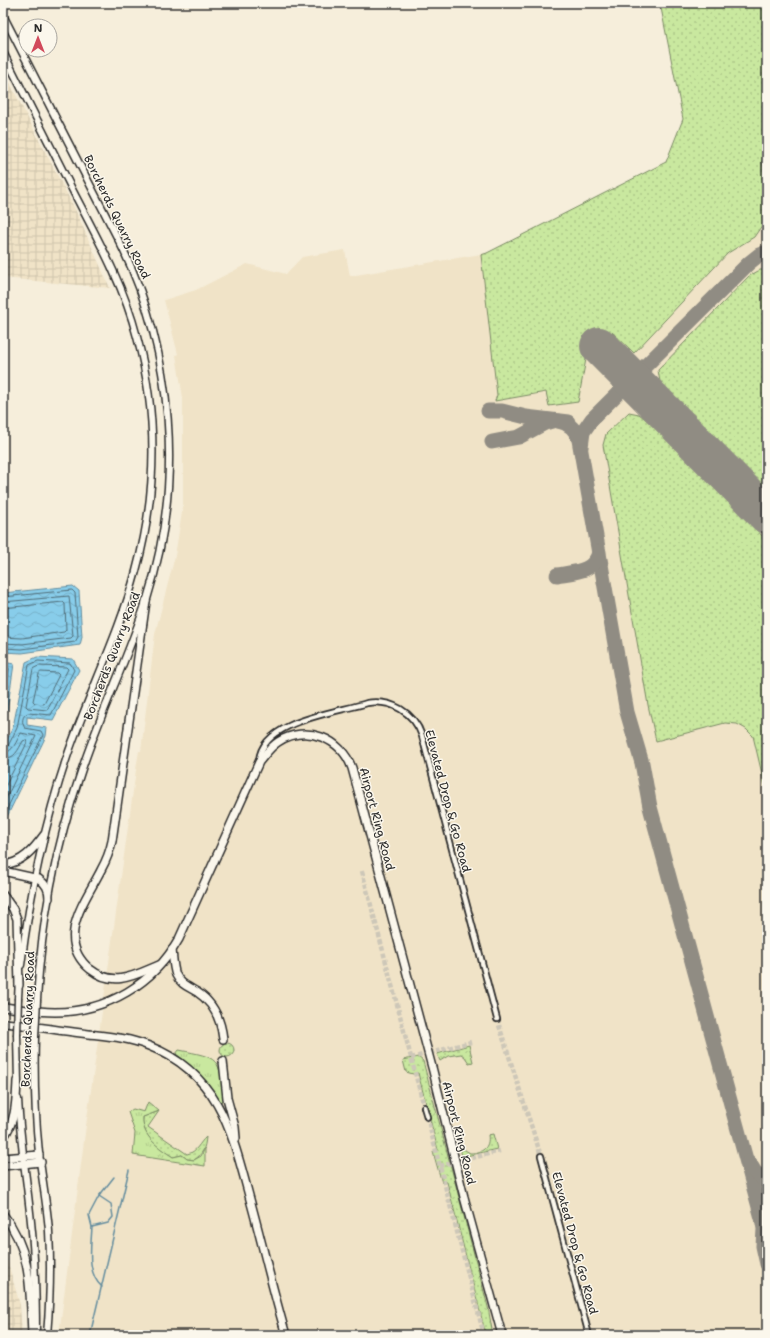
<svg xmlns="http://www.w3.org/2000/svg" width="770" height="1338" viewBox="0 0 770 1338" font-family="'Shantell Sans',sans-serif">
<style>
.built{fill:#f0e3c7}
.industrial{fill:url(#industrial-grid)}
.grass{fill:url(#grass-dots);stroke:#7a8a65}
.park{fill:url(#park-tufts);stroke:#7a8a65}
.water{fill:url(#water-waves);stroke:#638c9e}
.lines{fill:none;stroke-linecap:round;stroke-linejoin:round}
.shore{stroke:#506c77;stroke-width:1}
.stream{stroke:#638c9e;stroke-width:1.5}
.taxiway{stroke:#908c83;stroke-width:15}
.runway{stroke:#908c83;stroke-width:38}
.street-tunnel{stroke:#cdc7b8;stroke-width:4.5;stroke-dasharray:4.5 2;stroke-linecap:butt}
.street-casing{stroke:#2b2b2b;stroke-width:8}
.secondary-casing{stroke:#2b2b2b;stroke-width:9}
.primary-casing{stroke:#2b2b2b;stroke-width:10}
.street{stroke:#fbf7ec;stroke-width:4.5}
.secondary{stroke:#fbf7ec;stroke-width:6}
.primary{stroke:#fbf7ec;stroke-width:7}
.secondary-bridge-casing{stroke:#2b2b2b;stroke-width:9;stroke-linecap:butt}
.secondary-bridge{stroke:#fbf7ec;stroke-width:6}
.labels{text-anchor:middle;stroke-width:3;stroke-linejoin:round;paint-order:stroke}
.street-label{font-size:12px;fill:#2b2b2b;stroke:#fbf7ec}
</style>
<defs>
<pattern id="industrial-grid" width="8" height="8" patternUnits="userSpaceOnUse"><rect width="8" height="8" fill="#f0e3c7"/><path d="M0 4h8M4 0v8" fill="none" stroke="#cec3ab"/></pattern>
<pattern id="grass-dots" width="8" height="8" patternUnits="userSpaceOnUse"><rect width="8" height="8" fill="#c9e89f"/><path d="M2 2h.1M6 6h.1" fill="none" stroke="#adc789" stroke-width="1.8" stroke-linecap="round"/></pattern>
<pattern id="park-tufts" width="24" height="20" patternUnits="userSpaceOnUse"><rect width="24" height="20" fill="#c9e89f"/><path d="M3 7l-1-3M5 7V3M7 7l1-3M15 17l-1-3M17 17v-4M19 17l1-3" fill="none" stroke="#adc789"/></pattern>
<pattern id="water-waves" width="16" height="10" patternUnits="userSpaceOnUse"><rect width="16" height="10" fill="#88cdea"/><path d="M0 5q4-4 8 0t8 0" fill="none" stroke="#76b0c9"/></pattern>
</defs>
<rect width="100%" height="100%" fill="#f6eedb"/>
<filter id="ink" filterUnits="userSpaceOnUse"><feTurbulence type="fractalNoise" baseFrequency=".025" numOctaves="2"/><feDisplacementMap in="SourceGraphic" scale="8" xChannelSelector="R" yChannelSelector="G"/><feConvolveMatrix kernelMatrix="1 2 1 2 8 2 1 2 1" color-interpolation-filters="sRGB"/></filter>
<g filter="url(#ink)">
<polygon class="built" points="660,3 767,3 767,1335 59,1335 85,1133 137,763 139,751 141,751 155,634 175,556 183,506 183,398 176,355 178,354 164,300 196,290 247,264 286,274 302,257 345,250 350,276 487,253 666,162 683,119"/>
<g class="industrial">
<polygon points="3,70 75,209 110,288 3,278"/>
<polygon points="3,1245 20,1305 22,1335 3,1335"/>
</g>
<g class="grass">
<polygon points="660,3 767,3 767,160 762,162 767,184 767,218 754,237 728,253 634,353 612,332 586,359 578,402 549,406 546,392 495,401 497,395 481,255 487,253 666,162 683,119"/>
<polygon points="760,270 767,270 767,490 660,382 658,370 749,276"/>
<polygon points="629,412 639,414 671,439 767,541 767,795 753,736 746,729 737,724 725,723 656,741 648,705 603,445 606,434"/>
<circle cx="227" cy="1050" r="7"/>
<polygon points="469,1045 473,1062 469,1063 465,1057 461,1054 448,1056 440,1061 437,1054"/>
<polygon points="418,1057 423,1061 488,1307 493,1335 486,1335 447,1182 442,1183 433,1152 438,1150 418,1073 413,1074 406,1072 403,1060"/>
<path d="M159,1111L148,1127L187,1154C197,1152 199,1143 206,1137C205,1148 203,1154 194,1160L187,1159L182,1155L173,1157C158,1148 141,1136 143,1117Z"/>
<path d="M493,1134L497,1149L462,1157L460,1147L470,1153C482,1153 490,1148 488,1135Z"/>
</g>
<g class="park">
<path d="M179,1050C220,1058 219,1057 224,1099L221,1102C207,1083 195,1069 176,1054Z"/>
<path d="M148,1102L159,1111L143,1117C141,1136 159,1148 173,1157L182,1155L187,1159L194,1160L201,1156L205,1148V1166L133,1155L135,1133L128,1112L133,1109L144,1112Z"/>
</g>
<g class="water">
<polygon points="73,586 79,591 82,637 80,645 22,653 3,652 3,593"/>
<polygon points="37,657 73,659 79,670 53,720 27,717 27,725 47,728 46,736 5,821 3,822 3,748 13,727 26,662"/>
<polygon points="3,662 14,664 5,725 3,729"/>
</g>
<g class="lines">
<g class="shore">
<polyline points="3,597 72,590 75,593 78,637 75,642 22,649 3,648"/>
<polyline points="3,602 69,596 73,636 71,638 22,644 3,643"/>
<polyline points="3,608 63,602 65,604 66,630 64,632 22,638 3,637"/>
<polyline points="3,666 8,667 9,669 3,712"/>
<polygon points="39,666 66,667 68,669 47,710 28,708 26,706 33,669"/>
<polygon points="41,672 57,673 59,675 44,704 35,703 33,701 39,674"/>
<path d="M3,748L8,746L17,728L29,665L38,661L70,663L74,670L51,715L28,713C22,715 21,723 25,728L41,731L43,735L3,817"/>
<path d="M3,753C14,752 16,741 21,733L36,736L3,805"/>
<path d="M3,759C15,759 18,750 23,741L26,740L27,743L3,791"/>
</g>
<g class="stream">
<path d="M99,1196L111,1204L113,1217L108,1223L92,1227C91,1247 86,1273 102,1287"/>
<polyline points="92,1227 89,1215 99,1196 114,1177"/>
<polyline points="90,1335 129,1170"/>
</g>
<g class="taxiway">
<polyline points="488,411 502,411 526,417 568,422"/>
<path d="M558,421C568,423 576,429 579,440L627,712L642,763L650,807L762,1218L764,1229L763,1246L767,1264"/>
<polyline points="492,442 519,437 545,423 552,421"/>
<polyline points="581,447 583,432 592,419 749,263 759,255 767,252"/>
<path d="M557,575C574,572 595,572 599,552"/>
<polyline points="749,1162 755,1172 767,1182"/>
</g>
<polyline class="runway" points="599,346 767,515"/>
<g class="street-tunnel">
<polyline points="362,871 424,1107"/>
<polyline points="497,1019 541,1156"/>
<polyline points="411,1058 471,1042"/>
<polyline points="427,1117 484,1335"/>
<polyline points="440,1166 500,1151"/>
</g>
<defs>
<g id="street">
<path d="M259,760C263,720 336,713 367,703C391,699 414,712 422,736L497,1019"/>
<polyline points="424,1107 427,1117"/>
<polyline points="541,1156 589,1335"/>
</g>
<g id="secondary">
<path d="M3,15L120,243C174,353 184,482 147,599C128,658 100,714 81,772C56,845 41,923 37,1000"/>
<path d="M3,52C27,100 51,148 75,195C99,241 124,286 137,337C158,414 157,494 136,571C119,635 88,695 67,757C44,825 30,894 21,965"/>
<polyline points="18,998 19,980"/>
<polyline points="17,1035 18,1084"/>
<path d="M35,1037C34,1075 35,1114 39,1153C42,1179 47,1205 49,1231C51,1266 50,1300 47,1335"/>
<path d="M18,1099C20,1140 27,1181 31,1222C35,1259 36,1297 36,1335"/>
</g>
<g id="primary">
<path d="M146,601L112,841C110,851 106,861 101,870C86,900 54,939 90,969C114,988 135,975 159,965"/>
<path d="M3,865C22,863 33,850 44,835"/>
<path d="M3,871L39,879C46,884 49,889 49,898"/>
<polyline points="3,895 13,909 17,919 19,985"/>
<path d="M172,950C173,958 173,967 176,975C180,984 189,987 197,992C214,1003 221,1020 223,1039"/>
<path d="M3,1007C20,1009 38,1012 55,1012C107,1012 154,983 179,939L259,762C265,755 270,747 278,742C306,724 341,738 352,768L433,1071L464,1197L502,1335"/>
<path d="M3,1023C29,1025 55,1030 81,1033C104,1036 127,1037 149,1046C221,1074 233,1137 251,1203C263,1247 273,1291 286,1335"/>
<polyline points="223,1061 227,1098 235,1127 236,1138"/>
<path d="M3,1138C16,1121 16,1102 17,1081"/>
<polyline points="3,1158 39,1155"/>
<polyline points="3,1166 41,1162"/>
<path d="M3,1214C32,1251 30,1290 32,1335"/>
</g>
</defs>
<use href="#street" class="street-casing"/>
<use href="#secondary" class="secondary-casing"/>
<use href="#primary" class="primary-casing"/>
<use href="#street" class="street"/>
<use href="#secondary" class="secondary"/>
<use href="#primary" class="primary"/>
<defs>
<g id="secondary-bridge">
<polyline points="17,1035 18,998"/>
<polyline points="35,1037 37,1000"/>
</g>
</defs>
<use href="#secondary-bridge" class="secondary-bridge-casing"/>
<use href="#secondary-bridge" class="secondary-bridge"/>
</g>
</g>
<g class="labels">
<g class="street-label">
<text transform="translate(117 217) rotate(64)" y="4">Borcherds Quarry Road</text>
<text transform="translate(112 656) rotate(-69)" y="4">Borcherds Quarry Road</text>
<text transform="translate(448 801) rotate(75)" y="4">Elevated Drop &amp; Go Road</text>
<text transform="translate(377 819) rotate(75)" y="4">Airport Ring Road</text>
<text transform="translate(28 1019) rotate(-88)" y="4">Borcherds Quarry Road</text>
<text transform="translate(459 1133) rotate(76)" y="4">Airport Ring Road</text>
<text transform="translate(575 1243) rotate(75)" y="4">Elevated Drop &amp; Go Road</text>
</g>
</g>
<rect width="770" height="1338" fill="none" stroke="#fbf7ec" stroke-width="16"/>
<rect x="8" y="8" width="754" height="1322" fill="none" stroke="#2b2b2b" stroke-width="1.5" filter="url(#ink)"/>
<g transform="translate(38 38)"><circle r="19" fill="#fbf7ec" stroke="#a8a59f"/>
<path d="M0-3L7 15L0 10L-7 15Z" fill="#d1495b"/>
<text y="-6" font-size="11" font-weight="bold" text-anchor="middle" fill="#2b2b2b">N</text>
</g>
</svg>
